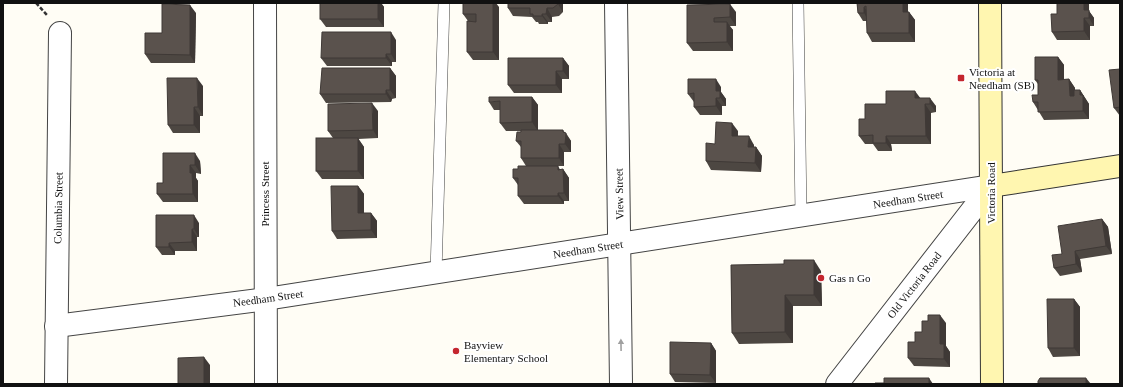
<svg xmlns="http://www.w3.org/2000/svg" width="1123" height="387" viewBox="0 0 1123 387" font-family="Georgia,serif">
<style>
.lines{fill:none;stroke-linecap:round;stroke-linejoin:round}
.lane-casing{stroke:#444;stroke-width:12}
.street-casing{stroke:#444;stroke-width:24}
.secondary-casing{stroke:#333;stroke-width:24}
.path{stroke:#333;stroke-width:2.5;stroke-dasharray:4 2;stroke-linecap:butt}
.lane{stroke:#fff;stroke-width:11}
.street{stroke:#fff;stroke-width:22}
.secondary{stroke:#fff6b0;stroke-width:22}
.wall{fill:#4d4742}
.shaded-wall{fill:#3f3936}
.building{fill:#5a524d;stroke:#3f3936}
.oneway{fill:#a0a0a0}
.poi-dot{fill:#c4262e;stroke:#fff;stroke-width:1.5}
.labels{text-anchor:middle;stroke-width:4;stroke-linejoin:round;paint-order:stroke}
.poi-label{font-size:11px;fill:#111;stroke:#fff;text-anchor:start}
.street-label{font-size:11px;fill:#111;stroke:#fff}
</style>
<rect width="100%" height="100%" fill="#fffdf5"/>
<g class="lines">
<defs>
<g id="lane">
<polyline points="798,3 801,215"/>
<polyline points="436,273 444,3"/>
</g>
<g id="street">
<polyline points="265,3 266,384"/>
<polyline points="616,3 621,384"/>
<polyline points="56,326 266,299 991,186"/>
<polyline points="56,384 60,33"/>
<polyline points="837,384 991,186"/>
</g>
<g id="secondary">
<polyline points="990,3 992,384"/>
<polyline points="991,186 1120,166"/>
</g>
</defs>
<use href="#lane" class="lane-casing"/>
<use href="#street" class="street-casing"/>
<use href="#secondary" class="secondary-casing"/>
<polyline class="path" points="36,3 47,15"/>
<use href="#lane" class="lane"/>
<use href="#street" class="street"/>
<use href="#secondary" class="secondary"/>
</g>
<g class="wall">
<polygon points="320,3 381,3 384,7 384,27 326,27 320,19"/>
<polygon points="563,3 563,12 559,16 552,17 552,22 548,22 548,24 539,24 538,22 536,22 532,17 513,16 508,8"/>
<polygon points="857,3 908,3 908,12 909,12 915,20 915,42 872,42 867,33 867,21 863,21 858,13"/>
<polygon points="687,5 736,12 736,26 729,26 733,30 733,51 693,51 687,43"/>
<polygon points="499,7 499,60 473,60 467,52 468,21 463,14"/>
<polygon points="1089,11 1094,18 1094,26 1090,26 1090,40 1057,40 1052,32 1057,14"/>
<polygon points="196,13 195,63 151,63 145,54 162,33"/>
<polygon points="396,40 396,62 392,62 392,66 327,66 321,58"/>
<polygon points="1058,57 1064,65 1064,80 1069,79 1075,88 1075,90 1080,90 1089,104 1089,119 1044,120 1033,102 1038,95 1038,84 1035,80"/>
<polygon points="563,58 569,66 569,79 562,79 562,93 514,93 508,85"/>
<polygon points="390,68 396,76 396,98 392,99 391,102 326,103 320,94"/>
<polygon points="1120,69 1120,116 1114,108"/>
<polygon points="203,86 203,116 200,116 200,133 173,133 168,125"/>
<polygon points="721,87 721,92 726,99 726,106 722,106 722,115 700,115 694,107 694,102 688,94"/>
<polygon points="532,97 538,105 538,130 566,133 571,141 571,152 564,152 564,166 526,166 521,158 521,147 516,141 521,131 506,131 500,123 500,110 494,110 489,102"/>
<polygon points="920,98 936,106 936,112 931,113 931,144 891,144 892,151 878,151 873,144 865,144 859,136 865,119 886,104"/>
<polygon points="378,111 378,138 358,139 364,147 364,179 322,179 316,171 333,138 328,131"/>
<polygon points="738,131 738,136 754,145 754,147 756,147 762,156 761,172 711,170 706,161 715,144"/>
<polygon points="163,153 200,161 201,174 196,173 196,178 198,181 198,202 163,202 157,194 163,183"/>
<polygon points="563,169 569,178 569,201 564,201 564,204 524,204 518,196 518,185 513,178"/>
<polygon points="358,186 364,194 364,213 371,213 377,221 377,238 337,239 332,231"/>
<polygon points="1102,219 1108,227 1112,254 1080,259 1082,272 1060,276 1054,268 1062,254"/>
<polygon points="199,223 199,237 197,237 197,251 175,251 175,255 162,255 156,247"/>
<polygon points="731,265 821,271 822,306 793,306 793,343 739,344 732,333"/>
<polygon points="1074,299 1080,307 1080,356 1053,357 1048,348"/>
<polygon points="946,323 946,346 950,352 950,367 914,366 908,358 915,342 922,332"/>
<polygon points="711,343 716,351 716,383 675,382 670,374"/>
</g>
<g class="shaded-wall">
<polygon points="378,3 381,3 384,7 384,27 378,19"/>
<polygon points="493,3 496,3 499,7 499,60 493,52"/>
<polygon points="558,3 563,3 563,12 558,4"/>
<polygon points="903,3 908,3 908,20 903,12"/>
<polygon points="1084,3 1089,3 1089,11 1094,18 1094,26 1084,10"/>
<polygon points="730,4 736,12 736,26 730,17"/>
<polygon points="190,5 196,13 195,63 190,55"/>
<polygon points="864,7 870,15 869,21 864,13"/>
<polygon points="547,8 552,17 552,22 546,14"/>
<polygon points="909,12 915,20 915,42 909,33"/>
<polygon points="542,14 548,22 548,24 542,16"/>
<polygon points="1084,18 1090,26 1090,40 1084,31"/>
<polygon points="727,22 733,30 733,51 727,42"/>
<polygon points="391,32 396,40 396,62 391,54"/>
<polygon points="386,54 392,62 392,66 386,58"/>
<polygon points="1058,57 1064,65 1064,88 1058,80"/>
<polygon points="563,58 569,66 569,79 563,71"/>
<polygon points="390,68 396,76 396,98 390,90"/>
<polygon points="556,71 562,79 562,93 556,85"/>
<polygon points="197,78 203,86 203,116 198,107"/>
<polygon points="716,79 721,87 721,92 726,99 726,106 716,91"/>
<polygon points="1069,79 1075,88 1075,104 1070,96"/>
<polygon points="386,90 392,99 391,102 386,94"/>
<polygon points="1080,90 1089,104 1089,119 1083,111 1080,95"/>
<polygon points="915,91 921,99 915,98"/>
<polygon points="532,97 538,105 538,131 532,122"/>
<polygon points="716,98 722,106 722,115 716,106"/>
<polygon points="930,98 936,106 936,112 930,104"/>
<polygon points="372,103 378,111 378,138 373,130"/>
<polygon points="925,104 931,113 931,144 926,136"/>
<polygon points="194,107 200,116 200,133 194,125"/>
<polygon points="732,123 738,131 737,144 732,136"/>
<polygon points="563,130 571,141 571,152 565,144"/>
<polygon points="749,136 754,145 754,155 748,147"/>
<polygon points="886,136 891,144 892,151 886,143"/>
<polygon points="358,138 364,147 364,179 358,171"/>
<polygon points="559,144 564,152 564,166 559,158"/>
<polygon points="756,147 762,156 761,172 755,163"/>
<polygon points="195,153 200,161 201,174 195,165"/>
<polygon points="190,165 196,173 196,178 198,181 198,202 193,194 190,173"/>
<polygon points="558,166 563,175 563,169 569,178 569,201 564,193 558,170"/>
<polygon points="358,186 364,194 364,221 358,213"/>
<polygon points="558,193 564,201 564,204 558,196"/>
<polygon points="371,213 377,221 377,238 371,230"/>
<polygon points="194,215 199,223 199,237 194,229"/>
<polygon points="1102,219 1108,227 1112,254 1106,246"/>
<polygon points="192,229 197,237 197,251 192,242"/>
<polygon points="169,243 175,251 175,255 169,247"/>
<polygon points="1075,251 1080,259 1082,272 1076,264"/>
<polygon points="814,260 821,271 822,306 814,295"/>
<polygon points="3,272 4,274 4,288 3,286"/>
<polygon points="785,295 793,306 793,343 785,332"/>
<polygon points="1074,299 1080,307 1080,356 1074,348"/>
<polygon points="940,315 946,323 946,346 950,352 950,367 944,359 940,344"/>
<polygon points="711,343 716,351 716,383 710,375"/>
<polygon points="204,357 210,365 210,384 204,384"/>
<polygon points="929,378 933,384 929,384"/>
<polygon points="1086,378 1091,384 1086,384"/>
</g>
<g class="building">
<rect x="320" y="3" width="58" height="16"/>
<polygon points="463,3 493,3 493,52 467,52 467,21 476,22 476,14 463,14"/>
<polygon points="508,3 558,3 558,4 553,8 547,8 546,14 542,14 542,16 533,16 533,14 530,14 530,8 508,8"/>
<polygon points="857,3 903,3 903,12 909,12 909,33 867,33 866,6 864,7 864,13 858,13"/>
<polygon points="1057,3 1084,3 1084,10 1089,10 1089,18 1084,18 1084,31 1052,32 1051,14 1057,14"/>
<polygon points="162,4 190,5 190,55 145,54 145,33 162,33"/>
<polygon points="730,4 730,17 714,18 714,22 727,22 727,42 687,43 687,5"/>
<polygon points="322,32 391,32 391,54 386,54 386,58 321,58"/>
<polygon points="1035,57 1058,57 1058,80 1069,79 1070,96 1074,96 1074,90 1080,90 1080,95 1083,95 1083,111 1038,112 1038,102 1033,102 1032,95 1038,95 1038,80 1035,80"/>
<polygon points="508,58 563,58 563,71 556,71 556,85 508,85"/>
<polygon points="322,68 390,68 390,90 386,90 386,94 320,94"/>
<polygon points="1120,69 1120,107 1114,108 1109,70"/>
<polygon points="167,78 197,78 198,107 194,107 194,125 168,125"/>
<polygon points="688,79 716,79 716,91 720,91 720,98 716,98 716,106 694,107 694,93 688,94"/>
<polygon points="886,91 915,91 915,98 930,98 930,104 925,104 926,136 886,136 886,143 873,143 873,135 859,136 859,119 865,119 865,104 886,104"/>
<polygon points="489,97 532,97 532,122 500,123 500,101 489,102"/>
<polygon points="372,103 373,130 328,131 328,104"/>
<polygon points="716,122 732,123 732,136 749,136 748,147 756,147 755,163 706,161 706,143 715,144"/>
<polygon points="521,130 563,130 563,132 566,133 565,144 559,144 559,158 521,158 521,141 516,141 517,132 521,132"/>
<rect x="316" y="138" width="42" height="33"/>
<polygon points="163,153 195,153 195,165 190,165 190,173 192,173 193,194 157,194 157,183 163,183"/>
<polygon points="518,166 558,166 558,170 563,169 564,193 558,193 558,196 518,196 518,178 513,178 513,169 518,169"/>
<polygon points="331,186 358,186 358,213 371,213 371,230 332,231"/>
<polygon points="156,215 194,215 194,229 192,229 192,242 169,243 169,247 156,247"/>
<polygon points="1102,219 1106,246 1075,251 1076,264 1054,268 1052,255 1062,254 1058,226"/>
<polygon points="784,260 814,260 814,295 785,295 785,332 732,333 731,265 784,264"/>
<polygon points="1047,299 1074,299 1074,348 1048,348"/>
<polygon points="928,315 940,315 940,344 944,344 944,359 908,358 908,342 915,342 915,332 922,332 922,321 928,321"/>
<polygon points="670,342 711,343 710,375 670,374"/>
<polygon points="204,357 204,384 178,384 178,358"/>
<polygon points="884,378 929,378 929,384 875,384 875,383 884,383"/>
<polygon points="1040,378 1086,378 1086,384 1038,384 1038,381"/>
</g>
<defs><path id="oneway-solid" d="M-6-.8H1V-3.2L6.5 0L1 3.2V.8H-6Z"/></defs>
<use class="oneway" href="#oneway-solid" transform="translate(621 345) rotate(-91)"/>
<g class="poi-dot">
<rect x="957" y="74" width="8" height="8" rx="2"/>
<circle cx="821" cy="278" r="4"/>
<circle cx="456" cy="351" r="4"/>
</g>
<g class="labels">
<g class="poi-label">
<text x="969" y="76">Victoria at<tspan x="969" dy="13">Needham (SB)</tspan></text>
<text x="829" y="282">Gas n Go</text>
<text x="464" y="349">Bayview<tspan x="464" dy="13">Elementary School</tspan></text>
</g>
<g class="street-label">
<text transform="translate(991 193) rotate(-90)" y="4">Victoria Road</text>
<text transform="translate(265 194) rotate(-90)" y="4">Princess Street</text>
<text transform="translate(619 194) rotate(-91)" y="4">View Street</text>
<text transform="translate(908 199) rotate(-9)" y="4">Needham Street</text>
<text transform="translate(58 208) rotate(-89)" y="4">Columbia Street</text>
<text transform="translate(588 249) rotate(-9)" y="4">Needham Street</text>
<text transform="translate(914 285) rotate(-52)" y="4">Old Victoria Road</text>
<text transform="translate(268 298) rotate(-8)" y="4">Needham Street</text>
</g>
</g>
<rect width="1123" height="387" fill="none" stroke="#111111" stroke-width="8"/>
</svg>
